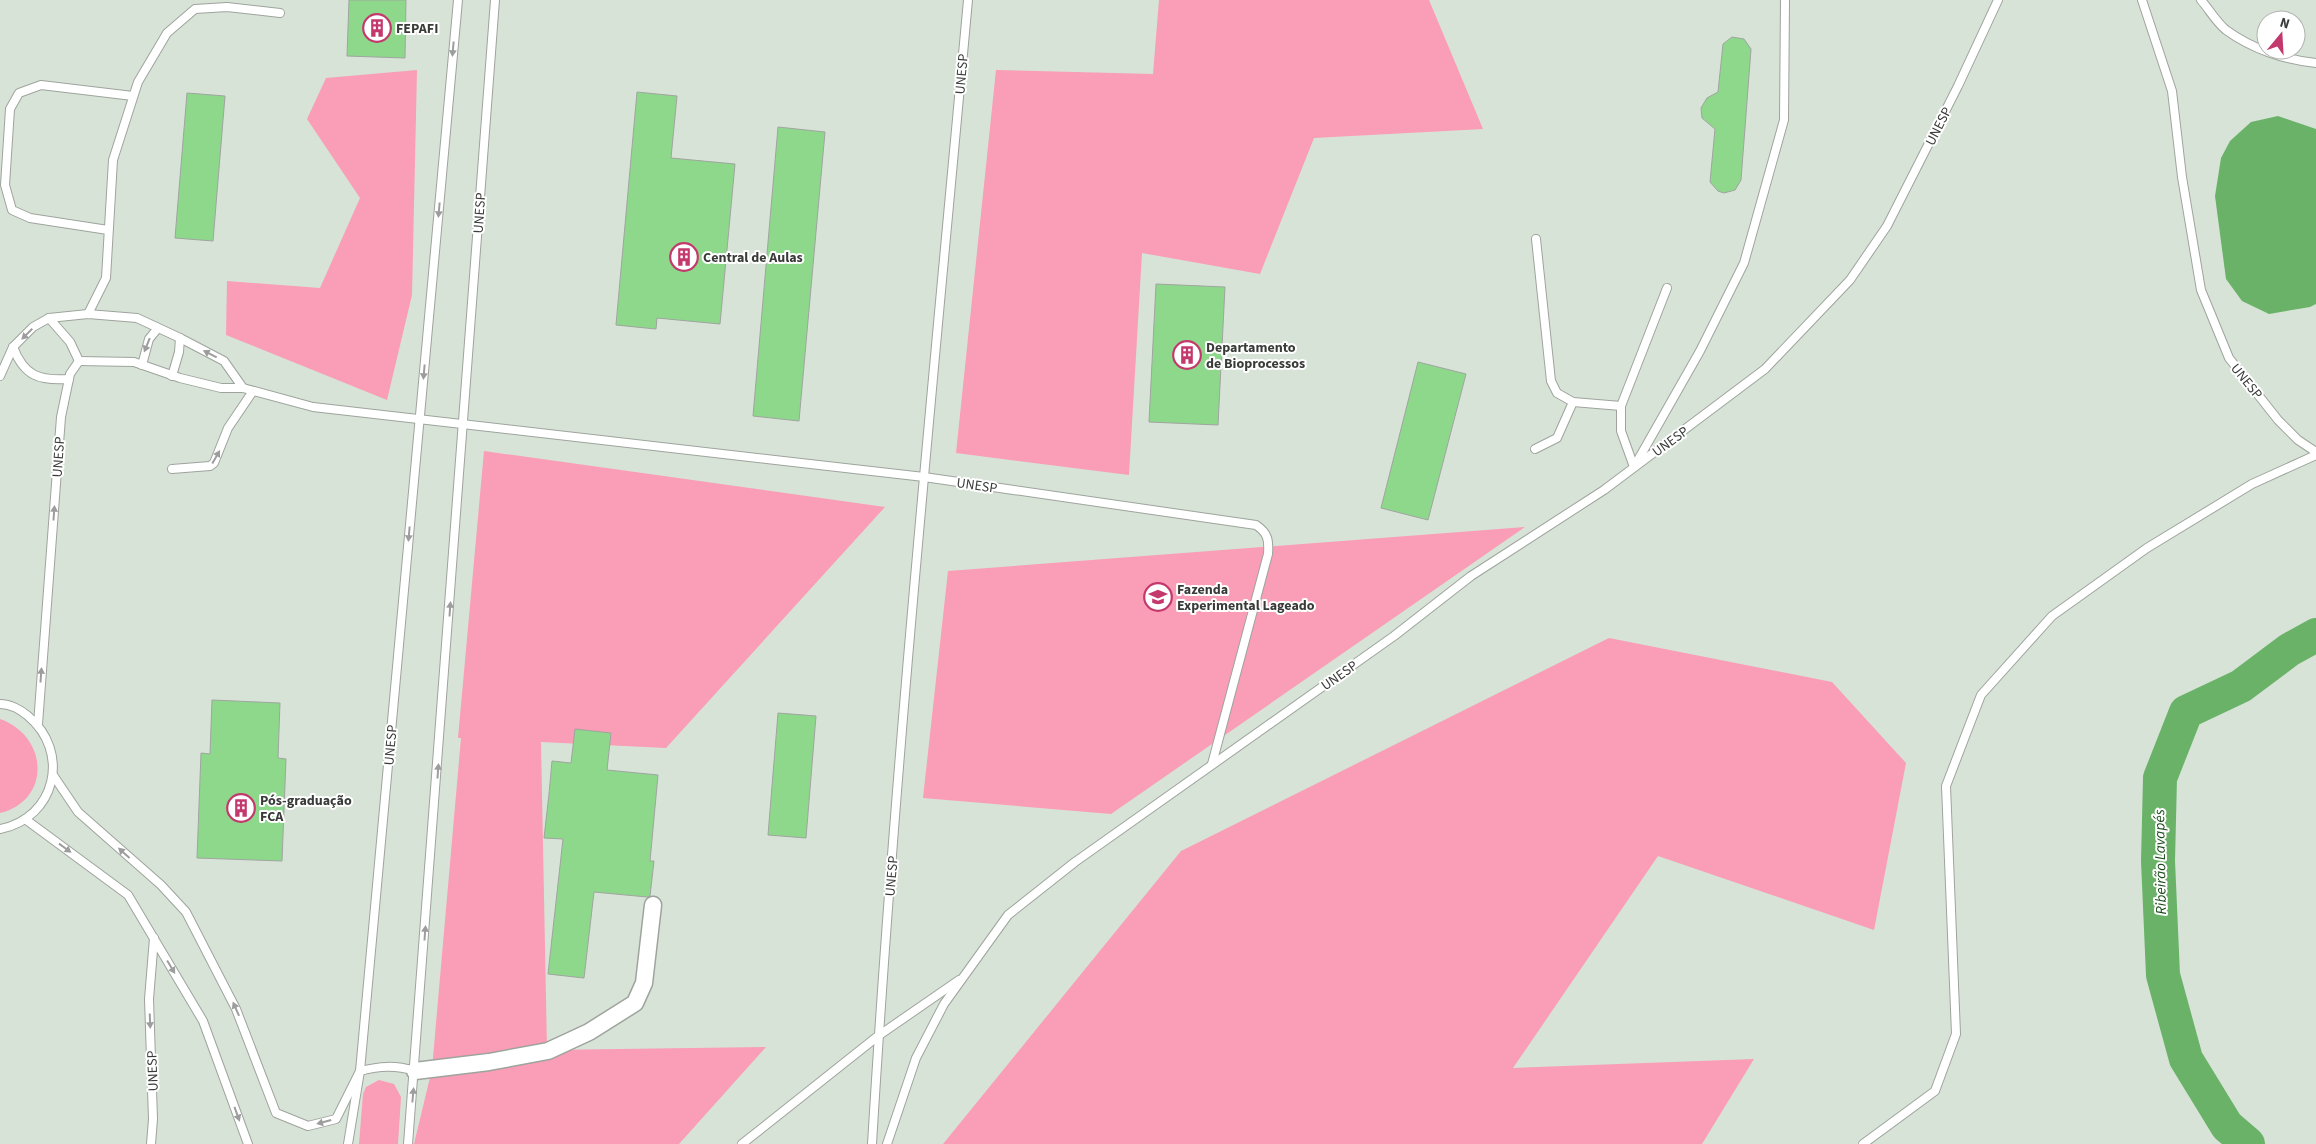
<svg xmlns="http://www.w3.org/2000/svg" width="2316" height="1144" viewBox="0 0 2316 1144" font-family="'Source Sans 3',sans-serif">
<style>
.built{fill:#d7e3d7;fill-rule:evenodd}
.green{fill:#fa9db6}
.water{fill:#69b268}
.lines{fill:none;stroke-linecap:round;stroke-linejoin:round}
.river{stroke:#69b268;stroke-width:34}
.building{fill:#8ed88c;stroke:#9fa59f}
.service-casing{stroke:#9ea49d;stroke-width:10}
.minor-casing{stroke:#9ea49d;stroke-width:19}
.service{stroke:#fff;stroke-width:8}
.minor{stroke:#fff;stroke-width:16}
.oneway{fill:#9c9d9c}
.labels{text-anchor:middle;stroke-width:4;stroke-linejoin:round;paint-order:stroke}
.poi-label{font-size:14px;font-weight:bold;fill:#393b39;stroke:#fff;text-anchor:start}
.street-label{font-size:14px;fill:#393b39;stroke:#fff}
.water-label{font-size:15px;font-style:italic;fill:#1a4c1b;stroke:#fff}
</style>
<rect width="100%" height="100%" fill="#e7ede6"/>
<path class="built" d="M0,0H2316V1144H0ZM2266,20H2296V50H2266Z"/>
<g class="green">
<polygon points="1159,0 1429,0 1483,129 1314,138 1260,274 1142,253 1129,475 956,453 996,70 1153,74"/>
<polygon points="417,70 412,295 387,400 226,335 227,281 320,288 360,198 307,119 326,78"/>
<polygon points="484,451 885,507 666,748 541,742 547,1050 766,1047 679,1144 414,1144 432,1069 461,738 458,738"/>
<polygon points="1525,527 1111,814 923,798 948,571"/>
<polygon points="1609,638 1832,682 1906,763 1874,930 1658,856 1513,1068 1754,1059 1702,1144 943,1144 1181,851"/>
<path d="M0,719C48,736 52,800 0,813Z"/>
<polygon points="379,1080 394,1084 401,1097 398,1144 359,1144 363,1094 366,1087"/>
</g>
<polygon class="water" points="2278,116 2316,129 2316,304 2310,307 2269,314 2242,301 2226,279 2215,196 2221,158 2230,141 2251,122"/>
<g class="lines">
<polyline class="river" points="2248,1144 2227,1126 2186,1059 2163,975 2158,861 2160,778 2186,712 2241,686 2289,650 2316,635"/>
</g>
<g class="building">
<polygon points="349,0 406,0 405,58 347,56"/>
<polygon points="1732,37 1744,39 1751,49 1741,180 1735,190 1724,193 1718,191 1710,182 1715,129 1702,118 1701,108 1707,98 1718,92 1723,44"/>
<polygon points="637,92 677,96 671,158 735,164 720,324 657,318 656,329 616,325"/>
<polygon points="187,93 225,96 213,241 175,238"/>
<polygon points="778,127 825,132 799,421 753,416"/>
<polygon points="1156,284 1225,287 1218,425 1149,422"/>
<polygon points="1418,362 1466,374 1428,520 1381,508"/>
<polygon points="212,700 280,703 278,758 286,759 282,861 197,858 201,753 210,754"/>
<polygon points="778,713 816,716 806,838 768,835"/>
<polygon points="575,729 611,733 607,770 658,775 650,861 654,861 650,896 647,897 594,892 584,978 548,974 563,839 544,838 549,794 552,761 571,763"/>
</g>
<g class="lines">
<defs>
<g id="service">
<polyline points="2142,0 2172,91 2182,177 2201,290 2229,358 2278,420 2298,440 2316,452"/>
<path d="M2201,0C2209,9 2216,22 2226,30C2252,49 2285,60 2316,63"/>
<polyline points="108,230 30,218 12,210 5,185 10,109 19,93 41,85 133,96"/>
<polyline points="1536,239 1551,381 1557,393 1573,402 1621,406"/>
<polyline points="1667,288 1621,406 1621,431 1634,467 1700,351 1744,263 1784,120 1785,0"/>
<polyline points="88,314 106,278 113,160 138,82 167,33 195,9 227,7 280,13"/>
<polyline points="49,318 70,342 79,361"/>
<path d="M13,347C24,376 39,381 69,379"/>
<path d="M79,361L134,362L180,378L221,388H243L313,407L924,477L1256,525C1268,533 1269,540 1268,554L1212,764"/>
<polyline points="142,365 149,339 158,328"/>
<polyline points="0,376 13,347 33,327 49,318 88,314 137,318 180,338 224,361 243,388"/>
<polyline points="172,376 179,352 180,338"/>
<polyline points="1535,449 1557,438 1573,402"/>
<polyline points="172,469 210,466 214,463 228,428 253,391"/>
<path d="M0,704C10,704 21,710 28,716C71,752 56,818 0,829"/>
<polyline points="38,724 61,417 70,374 79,361"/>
<path d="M53,775L78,812L161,885L186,912L236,1009L276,1113L308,1126L336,1119L360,1071C380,1066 395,1065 415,1071"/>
<polyline points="25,819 128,895 203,1021 248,1144"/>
<polyline points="151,1144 153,1119 149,999 154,938"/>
<polyline points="348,1144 360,1071 458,0"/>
<polyline points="408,1144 495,0"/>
<polyline points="742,1144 878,1036 959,980"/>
<path d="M872,1144C895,762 933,381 968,0"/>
<polyline points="887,1144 916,1058 944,1004 1008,915 1075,862 1394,636 1471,576 1604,490 1765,369 1850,280 1887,226 1958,86 1998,0"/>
<polyline points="1863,1144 1935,1091 1956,1034 1946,786 1981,695 2052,616 2147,548 2252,484 2316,455"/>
</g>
<polyline id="minor" points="415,1071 489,1062 548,1051 589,1032 635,1003 644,983 653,905"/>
</defs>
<use href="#service" class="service-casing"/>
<use href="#minor" class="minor-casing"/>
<use href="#service" class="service"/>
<use href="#minor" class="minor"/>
</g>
<defs><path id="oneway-solid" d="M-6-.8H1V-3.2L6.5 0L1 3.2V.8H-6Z" transform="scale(1.25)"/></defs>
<g class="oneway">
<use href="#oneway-solid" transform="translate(453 49) rotate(95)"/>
<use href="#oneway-solid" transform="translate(439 210) rotate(95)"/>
<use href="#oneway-solid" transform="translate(27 334) rotate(135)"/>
<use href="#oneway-solid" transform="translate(147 345) rotate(112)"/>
<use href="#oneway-solid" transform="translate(210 354) rotate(-153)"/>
<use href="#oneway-solid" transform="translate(424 372) rotate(95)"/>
<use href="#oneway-solid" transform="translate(216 457) rotate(-60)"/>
<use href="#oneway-solid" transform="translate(54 513) rotate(-86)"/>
<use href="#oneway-solid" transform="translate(409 534) rotate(95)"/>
<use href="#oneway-solid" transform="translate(450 609) rotate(-86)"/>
<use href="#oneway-solid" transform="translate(41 675) rotate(-86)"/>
<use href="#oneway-solid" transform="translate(438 771) rotate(-86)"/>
<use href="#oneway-solid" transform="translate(65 848) rotate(36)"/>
<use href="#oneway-solid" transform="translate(124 853) rotate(-138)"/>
<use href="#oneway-solid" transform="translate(425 933) rotate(-86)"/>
<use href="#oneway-solid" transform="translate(171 967) rotate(59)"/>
<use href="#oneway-solid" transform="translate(236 1009) rotate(-114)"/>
<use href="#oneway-solid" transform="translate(150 1021) rotate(88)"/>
<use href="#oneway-solid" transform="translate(413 1095) rotate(-85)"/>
<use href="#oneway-solid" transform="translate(237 1114) rotate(70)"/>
<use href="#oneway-solid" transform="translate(324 1122) rotate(165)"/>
</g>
<defs>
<symbol id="building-ring" viewBox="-11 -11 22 22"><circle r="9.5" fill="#fff" stroke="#c4396d" stroke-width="1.5"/><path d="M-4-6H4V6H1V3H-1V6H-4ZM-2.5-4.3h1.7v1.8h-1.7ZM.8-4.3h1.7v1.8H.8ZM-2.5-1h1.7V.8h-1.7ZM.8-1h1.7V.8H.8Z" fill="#c4396d"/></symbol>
<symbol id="university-ring" viewBox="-11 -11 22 22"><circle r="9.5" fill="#fff" stroke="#c4396d" stroke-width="1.5"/><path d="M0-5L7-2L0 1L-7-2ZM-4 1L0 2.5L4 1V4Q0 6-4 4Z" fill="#c4396d"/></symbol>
</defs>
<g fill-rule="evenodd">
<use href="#building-ring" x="361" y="12" width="32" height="32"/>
<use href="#building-ring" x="668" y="241" width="32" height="32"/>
<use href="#building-ring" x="1171" y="339" width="32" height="32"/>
<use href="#university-ring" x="1142" y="581" width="32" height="32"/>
<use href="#building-ring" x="225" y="792" width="32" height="32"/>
</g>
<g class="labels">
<g class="poi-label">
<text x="396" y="33">FEPAFI</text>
<text x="703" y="262">Central de Aulas</text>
<text x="1206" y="352">Departamento<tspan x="1206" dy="16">de Bioprocessos</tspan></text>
<text x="1177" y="594">Fazenda<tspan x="1177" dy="16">Experimental Lageado</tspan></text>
<text x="260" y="805">Pós-graduação<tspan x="260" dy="16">FCA</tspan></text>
</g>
<g class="street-label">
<text transform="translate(961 74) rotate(-85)" y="5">UNESP</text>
<text transform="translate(1938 126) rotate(-63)" y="5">UNESP</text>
<text transform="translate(479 213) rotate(-86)" y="5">UNESP</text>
<text transform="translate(2247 381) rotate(51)" y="5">UNESP</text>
<text transform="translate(1670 441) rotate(-36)" y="5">UNESP</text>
<text transform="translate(58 457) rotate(-86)" y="5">UNESP</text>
<text transform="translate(977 485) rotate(8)" y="5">UNESP</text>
<text transform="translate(1339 675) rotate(-35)" y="5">UNESP</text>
<text transform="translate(390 745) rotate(-85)" y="5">UNESP</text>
<text transform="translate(891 876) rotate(-85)" y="5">UNESP</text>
<text transform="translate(152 1071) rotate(-92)" y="5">UNESP</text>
</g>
<g class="water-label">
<text transform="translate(2160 862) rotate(-91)" y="5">Ribeirão Lavapés</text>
</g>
</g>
<g transform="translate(2281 35) rotate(18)"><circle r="24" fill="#ffffff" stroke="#b0b1b0"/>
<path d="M0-4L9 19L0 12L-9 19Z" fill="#c4396d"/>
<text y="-8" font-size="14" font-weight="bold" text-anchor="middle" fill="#393b39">N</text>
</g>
</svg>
